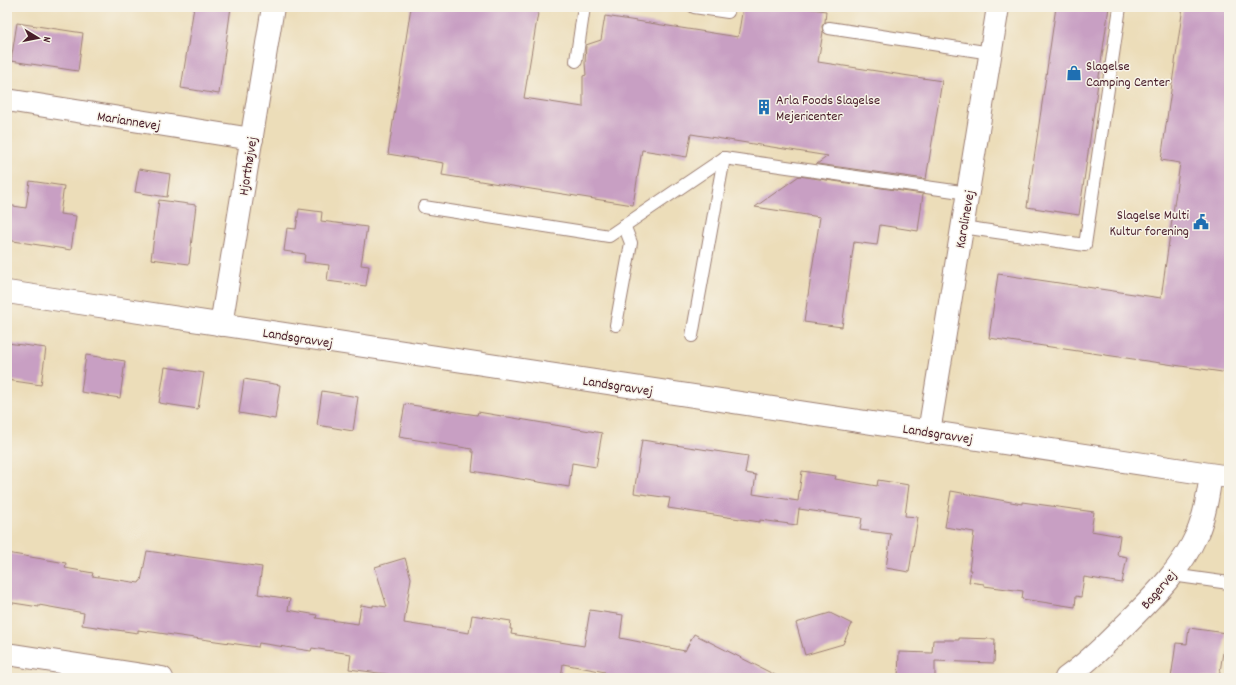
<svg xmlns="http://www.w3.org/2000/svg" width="1236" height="685" viewBox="0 0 1236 685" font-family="Dekko,sans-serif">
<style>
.building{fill:#c89fc3}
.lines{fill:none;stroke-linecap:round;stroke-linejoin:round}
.service-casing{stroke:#9b7e72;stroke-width:14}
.minor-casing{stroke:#9b7e72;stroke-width:24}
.tertiary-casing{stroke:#9b7e72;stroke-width:24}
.service{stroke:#fff;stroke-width:12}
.minor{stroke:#fff;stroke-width:22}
.tertiary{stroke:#fff;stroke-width:22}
.labels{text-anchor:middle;stroke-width:3;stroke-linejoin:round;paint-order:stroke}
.poi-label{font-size:14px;fill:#4a1f2b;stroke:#f7f3e8;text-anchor:start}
.street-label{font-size:14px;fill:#4a1f2b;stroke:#f7f3e8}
</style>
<rect width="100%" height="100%" fill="#f7f3e8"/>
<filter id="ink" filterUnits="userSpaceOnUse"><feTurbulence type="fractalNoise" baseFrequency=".025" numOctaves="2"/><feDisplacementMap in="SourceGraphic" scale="8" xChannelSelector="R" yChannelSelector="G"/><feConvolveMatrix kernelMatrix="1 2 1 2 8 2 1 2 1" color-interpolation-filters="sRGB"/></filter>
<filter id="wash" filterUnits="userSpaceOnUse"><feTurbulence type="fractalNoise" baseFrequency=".012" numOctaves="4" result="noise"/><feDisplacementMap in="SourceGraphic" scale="16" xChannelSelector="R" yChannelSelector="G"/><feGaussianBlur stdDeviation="0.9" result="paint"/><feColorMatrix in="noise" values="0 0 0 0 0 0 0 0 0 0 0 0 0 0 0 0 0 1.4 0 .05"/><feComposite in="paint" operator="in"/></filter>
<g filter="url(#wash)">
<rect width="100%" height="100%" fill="#ecddb9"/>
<g id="blocks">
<g class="building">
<polygon points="194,7 231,7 219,94 181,88"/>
<polygon points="411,7 539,7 524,98 583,107 583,76 586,75 585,63 586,45 601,40 605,16 738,37 743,7 799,7 826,11 825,22 822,26 823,32 818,62 942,81 926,179 817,164 828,156 691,134 687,157 642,150 633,205 442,175 444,163 388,154"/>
<polygon points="1056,7 1109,7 1079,215 1027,207"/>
<polygon points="1183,7 1229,7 1229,373 989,338 998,274 1161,298 1180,163 1161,160"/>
<polygon points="17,23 83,33 78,71 11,61"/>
<polygon points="139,169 170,174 167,197 135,192"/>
<polygon points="799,176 923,194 918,231 880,225 877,245 854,242 842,327 804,322 820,217 755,207"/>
<polygon points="30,181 64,186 60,214 76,216 71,250 7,240 7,205 26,208"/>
<polygon points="159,200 196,205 189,264 151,259"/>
<polygon points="299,209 322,212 321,221 367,227 361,265 369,266 366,286 327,281 329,265 304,262 305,254 284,251 287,228 296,229"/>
<polygon points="7,343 46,348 41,385 7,380"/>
<polygon points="86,355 125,361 120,398 81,392"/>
<polygon points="165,367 204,373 198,409 159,403"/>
<polygon points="244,379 280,385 275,419 239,413"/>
<polygon points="322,391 358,397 353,431 317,425"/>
<polygon points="405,404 477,415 478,412 602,433 596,467 572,463 569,487 472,471 474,452 472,452 472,449 399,437"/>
<polygon points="642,440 748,456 745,473 756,475 753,494 798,501 802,471 836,476 835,479 877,486 878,480 909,485 905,516 918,517 909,572 886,568 891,534 860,530 862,518 799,509 797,525 760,520 760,522 668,508 670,498 634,493"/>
<polygon points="951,491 1022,504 1022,502 1094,512 1091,531 1120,536 1117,555 1127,557 1122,583 1084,577 1081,597 1076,596 1075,607 1022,599 1023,591 984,586 984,584 969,582 971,570 969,570 974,532 945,527"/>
<polygon points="147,551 262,567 258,594 290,599 288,610 317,615 316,618 358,624 361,605 373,607 373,605 387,607 375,567 405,558 411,578 404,623 469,633 472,615 511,621 510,629 512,629 511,634 584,646 590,610 623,615 620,638 685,651 694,634 781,678 604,678 605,672 563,664 561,678 415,678 349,669 351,654 312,648 311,651 259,643 258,647 138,630 138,633 82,625 84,613 39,605 39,607 7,602 7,553 66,563 65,568 93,573 92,576 139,583 140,581 141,581"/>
<polygon points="830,613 852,624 843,644 805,655 796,623"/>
<polygon points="1189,628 1226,633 1219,678 1171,678 1176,643 1187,644"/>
<polygon points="959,638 995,639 994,663 935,661 935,678 898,678 899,652 932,653 933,640 959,640"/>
</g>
</g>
</g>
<g filter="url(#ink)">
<use href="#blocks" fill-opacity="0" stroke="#9b7e72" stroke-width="1"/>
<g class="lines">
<defs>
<g id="service">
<polyline points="694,7 728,12"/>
<polyline points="829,28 991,53"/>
<polyline points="576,61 584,7"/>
<polyline points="424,207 609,236 724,158 968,193"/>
<polyline points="962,227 1085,245 1120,7"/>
<polyline points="616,325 631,243 624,225"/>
<polyline points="692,336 724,158"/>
<polyline points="1172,575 1229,583"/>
</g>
<g id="minor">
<polyline points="7,100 252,139"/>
<polyline points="221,325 273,7"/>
<polyline points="7,654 162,678"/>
<path d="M1066,678C1088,662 1106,644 1125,625C1153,597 1181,570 1197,534C1205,515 1208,495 1211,475"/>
</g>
<g id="tertiary">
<polyline points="7,292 1229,477"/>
<polyline points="929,432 998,7"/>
</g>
</defs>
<use href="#service" class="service-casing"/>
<use href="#minor" class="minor-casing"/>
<use href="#tertiary" class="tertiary-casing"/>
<use href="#service" class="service"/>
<use href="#minor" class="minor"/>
<use href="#tertiary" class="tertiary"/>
</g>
</g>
<defs>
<symbol id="shop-bare" viewBox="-9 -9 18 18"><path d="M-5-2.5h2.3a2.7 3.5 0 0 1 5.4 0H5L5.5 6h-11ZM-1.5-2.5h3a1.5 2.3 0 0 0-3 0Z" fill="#1f6fb2" stroke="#f7f3e8" stroke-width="2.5" paint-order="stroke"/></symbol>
<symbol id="building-bare" viewBox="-9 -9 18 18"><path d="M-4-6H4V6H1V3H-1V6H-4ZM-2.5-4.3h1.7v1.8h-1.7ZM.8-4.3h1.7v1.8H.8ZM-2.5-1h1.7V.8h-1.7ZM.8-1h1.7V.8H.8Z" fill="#1f6fb2" stroke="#f7f3e8" stroke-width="2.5" paint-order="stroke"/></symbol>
<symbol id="civic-bare" viewBox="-9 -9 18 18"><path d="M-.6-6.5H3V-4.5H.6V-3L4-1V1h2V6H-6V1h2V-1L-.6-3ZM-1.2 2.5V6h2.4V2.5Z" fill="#1f6fb2" stroke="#f7f3e8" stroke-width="2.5" paint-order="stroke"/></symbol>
</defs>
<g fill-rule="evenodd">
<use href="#shop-bare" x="1063" y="62" width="22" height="22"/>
<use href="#building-bare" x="753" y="96" width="22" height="22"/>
<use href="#civic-bare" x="1190" y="211" width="22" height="22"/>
</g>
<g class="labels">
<g class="poi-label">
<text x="1086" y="70">Slagelse<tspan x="1086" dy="16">Camping Center</tspan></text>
<text x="776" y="104">Arla Foods Slagelse<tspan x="776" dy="16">Mejericenter</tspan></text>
<text x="1189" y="219" text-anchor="end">Slagelse Multi<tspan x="1189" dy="16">Kultur forening</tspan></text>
</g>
<g class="street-label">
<text transform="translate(129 120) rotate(9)" y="5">Mariannevej</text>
<text transform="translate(247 166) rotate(-81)" y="5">Hjorthøjvej</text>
<text transform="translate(964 219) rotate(-80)" y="5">Karolinevej</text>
<text transform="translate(298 337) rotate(9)" y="5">Landsgravvej</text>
<text transform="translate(618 385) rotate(9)" y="5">Landsgravvej</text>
<text transform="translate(938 433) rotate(9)" y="5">Landsgravvej</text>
<text transform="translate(1158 589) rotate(-49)" y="5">Bagervej</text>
</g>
</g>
<rect width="1236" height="685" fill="none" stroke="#f7f3e8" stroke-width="24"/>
<g transform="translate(38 38) rotate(100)" stroke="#f7f3e8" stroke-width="3" paint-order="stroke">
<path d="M0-3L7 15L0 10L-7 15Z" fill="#4a1f2b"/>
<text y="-6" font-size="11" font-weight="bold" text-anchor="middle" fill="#4a1f2b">N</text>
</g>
</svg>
